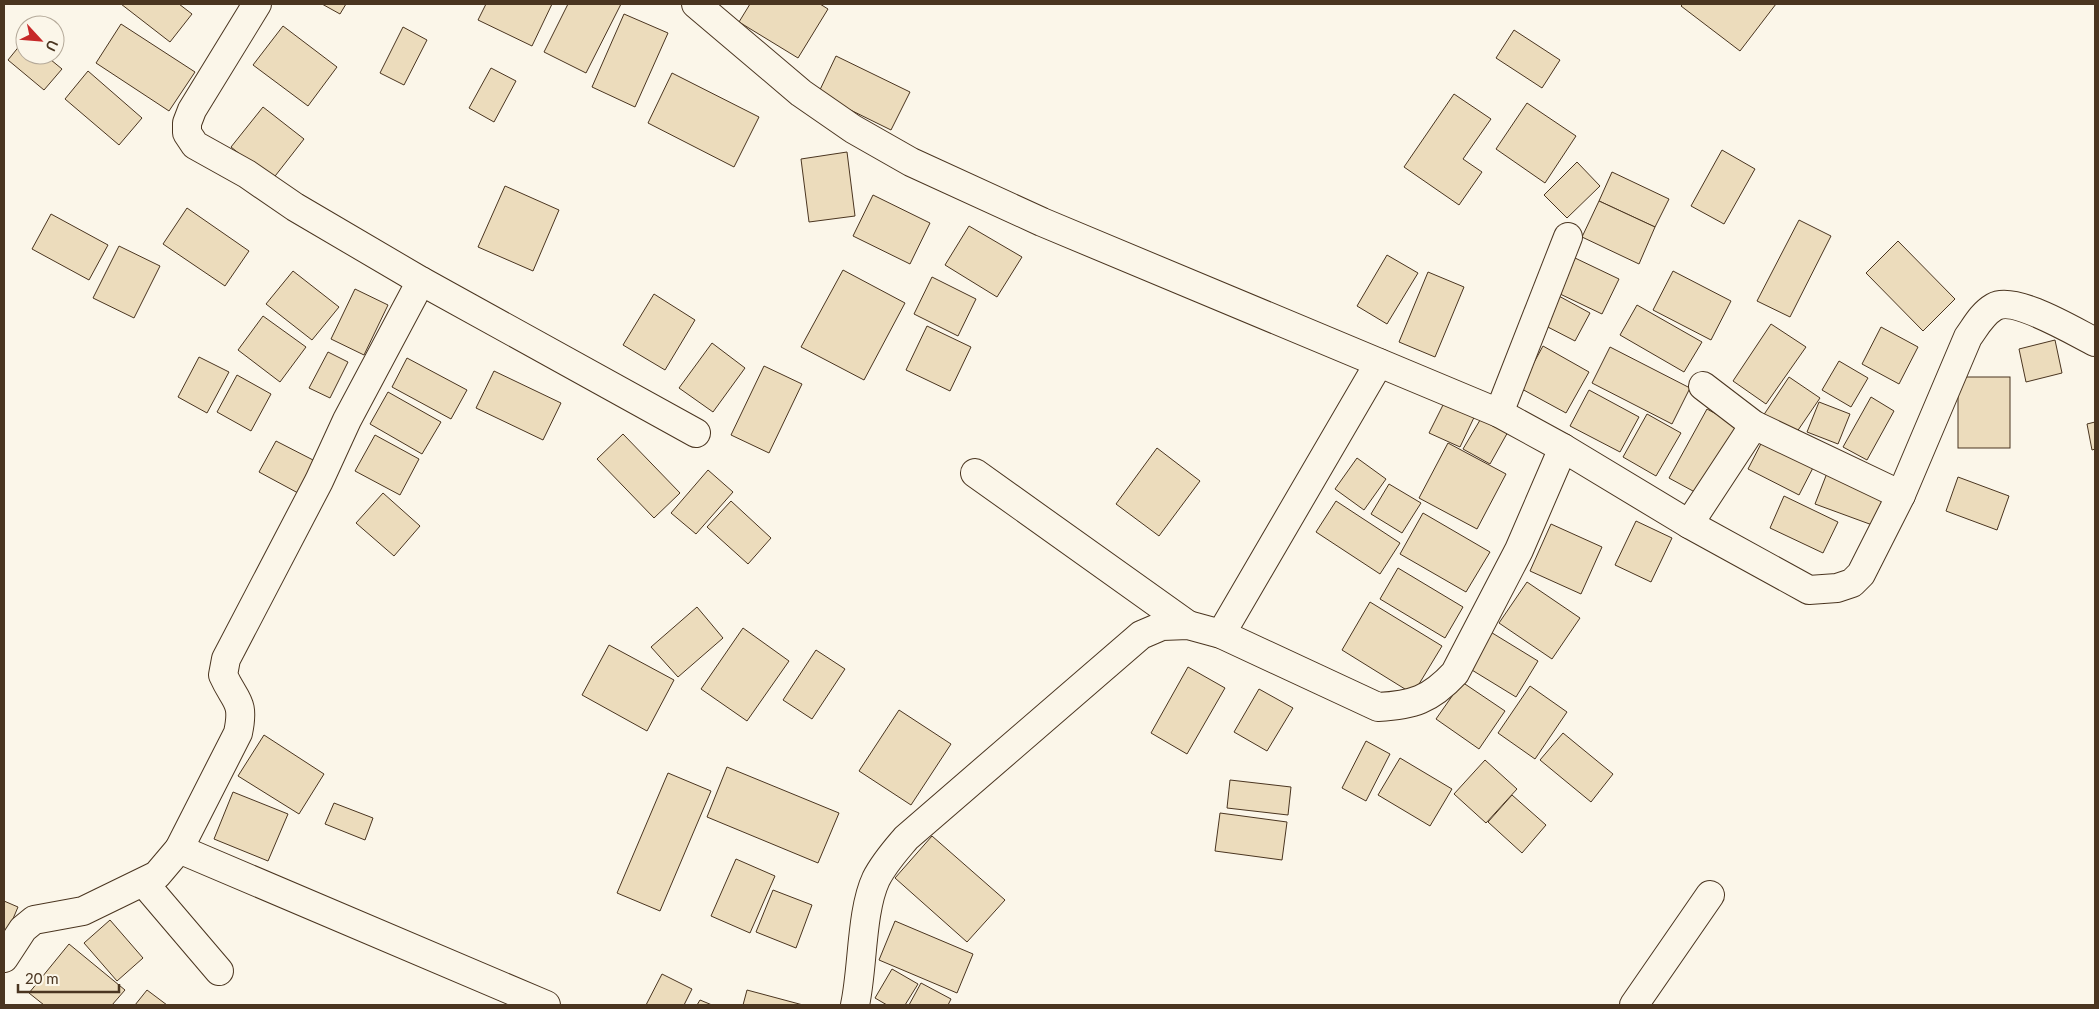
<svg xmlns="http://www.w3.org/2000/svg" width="2099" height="1009" viewBox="0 0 2099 1009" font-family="Lato,sans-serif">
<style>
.building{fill:#ecdcbc;stroke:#4a3520}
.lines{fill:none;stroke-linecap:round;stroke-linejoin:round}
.street-casing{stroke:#4a3520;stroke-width:30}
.street{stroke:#fbf6e9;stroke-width:28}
</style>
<rect width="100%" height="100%" fill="#fbf6e9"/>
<g class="building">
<polygon points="121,4 179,4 192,14 170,42"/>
<polygon points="322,4 346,4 340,14"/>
<polygon points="486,4 552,4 532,46 478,20"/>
<polygon points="568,4 621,4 586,73 544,52"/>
<polygon points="750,4 820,4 828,9 798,58 739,22"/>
<polygon points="1683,4 1776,4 1740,51 1681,6"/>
<polygon points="624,14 668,33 635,107 592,87"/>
<polygon points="121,24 195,72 169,111 96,63"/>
<polygon points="283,26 337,67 308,106 253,65"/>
<polygon points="403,27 427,40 404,85 380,73"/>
<polygon points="1514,30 1560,60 1542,88 1496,58"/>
<polygon points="25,39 25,55 45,55 62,69 44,90 8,60"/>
<polygon points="836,56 910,92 891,130 818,94"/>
<polygon points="491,68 516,81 494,122 469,108"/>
<polygon points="88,71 142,118 119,145 65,99"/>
<polygon points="672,73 759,117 734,167 648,123"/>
<polygon points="1454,94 1491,119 1463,159 1482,172 1459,205 1404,167"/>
<polygon points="1527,103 1576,136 1545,183 1496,149"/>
<polygon points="263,107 304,139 272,180 231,147"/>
<polygon points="1722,150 1755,169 1724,224 1691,206"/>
<polygon points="847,152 855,216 809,222 801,159"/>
<polygon points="1577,162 1600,186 1567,218 1544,195"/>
<polygon points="1612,172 1669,199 1655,227 1599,201"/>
<polygon points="505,186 559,210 533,271 478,247"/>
<polygon points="873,195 930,223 910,264 853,236"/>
<polygon points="1599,201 1655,227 1639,264 1582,237"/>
<polygon points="187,208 249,251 225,286 163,244"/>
<polygon points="51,214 108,245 89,280 32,249"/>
<polygon points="1799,220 1831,236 1790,317 1757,301"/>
<polygon points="969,226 1022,257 997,297 945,265"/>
<polygon points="1898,241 1955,299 1923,331 1866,273"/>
<polygon points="119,246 160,266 134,318 93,298"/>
<polygon points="1387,255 1418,273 1387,324 1357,306"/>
<polygon points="1575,258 1619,279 1602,314 1558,293"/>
<polygon points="843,270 905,303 864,380 801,347"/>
<polygon points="293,271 339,307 312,340 266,304"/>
<polygon points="1673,271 1731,301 1711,340 1653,310"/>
<polygon points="1428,272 1464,287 1435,357 1399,342"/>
<polygon points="932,277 976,299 958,336 914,314"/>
<polygon points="355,289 388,305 364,355 331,339"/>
<polygon points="654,294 695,320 665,370 623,345"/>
<polygon points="1557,295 1590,313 1575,341 1542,324"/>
<polygon points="1637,305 1702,342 1684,372 1620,335"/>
<polygon points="263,316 306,347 280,382 238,350"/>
<polygon points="1771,324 1806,347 1766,404 1733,381"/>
<polygon points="927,326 971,347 950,391 906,370"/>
<polygon points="1881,327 1918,347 1899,384 1862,364"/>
<polygon points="2055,340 2062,373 2026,382 2019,349"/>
<polygon points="712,343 745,368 713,412 679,388"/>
<polygon points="1543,346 1589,372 1566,413 1520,388"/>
<polygon points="1610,347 1690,388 1672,424 1592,383"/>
<polygon points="328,352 348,362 330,398 309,388"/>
<polygon points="199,357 229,372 207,413 178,397"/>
<polygon points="407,358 467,390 451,419 392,387"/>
<polygon points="1839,361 1868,378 1851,407 1822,390"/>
<polygon points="764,366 802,384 769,453 731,435"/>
<polygon points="494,371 561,403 543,440 476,408"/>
<polygon points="237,375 271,394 251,431 217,412"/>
<polygon points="1789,377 1820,398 1792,439 1761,419"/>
<rect x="1958" y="377" width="52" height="71"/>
<polygon points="1589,390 1639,417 1620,452 1570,426"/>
<polygon points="388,392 441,422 422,454 370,424"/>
<polygon points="1448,395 1478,409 1460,447 1429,433"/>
<polygon points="1871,397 1894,411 1867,460 1843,447"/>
<polygon points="1819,402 1850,414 1838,444 1807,432"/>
<polygon points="1707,409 1742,428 1704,497 1669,478"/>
<polygon points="1647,414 1681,433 1656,476 1623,457"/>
<polygon points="1483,415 1509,430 1490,464 1463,449"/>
<polygon points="2095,422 2095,449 2092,450 2087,424"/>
<polygon points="623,434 680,493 654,518 597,459"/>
<polygon points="375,435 419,459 400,495 355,471"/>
<polygon points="1765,436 1816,462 1799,495 1748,469"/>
<polygon points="276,441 315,461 298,493 259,472"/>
<polygon points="1448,443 1506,474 1477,529 1419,498"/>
<polygon points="1157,448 1200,481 1159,536 1116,504"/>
<polygon points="1357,458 1386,479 1364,510 1335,489"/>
<polygon points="1829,468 1888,490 1875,526 1815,504"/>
<polygon points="708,470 733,492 696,534 671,513"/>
<polygon points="1958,477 2009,496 1997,530 1946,511"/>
<polygon points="1389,484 1421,503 1402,533 1371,514"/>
<polygon points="383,493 420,526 394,556 356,523"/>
<polygon points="1784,496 1838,522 1823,553 1770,528"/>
<polygon points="731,501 771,538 748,564 707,527"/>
<polygon points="1336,501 1400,543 1380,574 1316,532"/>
<polygon points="1423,513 1490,552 1466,592 1400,554"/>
<polygon points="1636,521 1672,538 1651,582 1615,565"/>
<polygon points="1551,524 1602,547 1581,594 1530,571"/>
<polygon points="1398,568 1463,607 1445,638 1380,599"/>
<polygon points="1527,582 1580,618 1552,659 1499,623"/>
<polygon points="1370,602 1442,646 1413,694 1342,650"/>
<polygon points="697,607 723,638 678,677 651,647"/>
<polygon points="743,628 789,661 747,721 701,689"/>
<polygon points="1489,631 1538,661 1516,697 1467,667"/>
<polygon points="609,645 674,680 647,731 582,695"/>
<polygon points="816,650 845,669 812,719 783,700"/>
<polygon points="1188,667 1225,688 1187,754 1151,733"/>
<polygon points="1462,682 1505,711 1479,749 1436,719"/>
<polygon points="1530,686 1567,712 1535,759 1498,733"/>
<polygon points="1259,689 1293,708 1267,751 1234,732"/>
<polygon points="899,710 951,744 911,805 859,771"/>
<polygon points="1563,733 1613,774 1591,802 1540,760"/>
<polygon points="264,735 324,774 299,814 238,776"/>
<polygon points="1366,741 1390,754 1366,801 1342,788"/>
<polygon points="1400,758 1452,789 1430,826 1378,795"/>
<polygon points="1485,760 1517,789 1486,823 1454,794"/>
<polygon points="727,767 839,813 818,863 707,817"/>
<polygon points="668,773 711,791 660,911 617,893"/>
<polygon points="1230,780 1291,787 1288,815 1227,808"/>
<polygon points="233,792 288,814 268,861 214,839"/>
<polygon points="1512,795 1546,825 1522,853 1488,822"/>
<polygon points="334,803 373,818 365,840 325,824"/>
<polygon points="1220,813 1287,822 1282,860 1215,851"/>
<polygon points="932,836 1005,900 967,942 895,878"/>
<polygon points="736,859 775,876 750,933 711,916"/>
<polygon points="773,890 812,905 796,948 756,932"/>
<polygon points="4,901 18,907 4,940"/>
<polygon points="110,920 143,958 117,981 84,943"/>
<polygon points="895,921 973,954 957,993 879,960"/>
<polygon points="69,944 125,990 112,1005 44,1005 29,993"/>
<polygon points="892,969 918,984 905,1005 887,1005 875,998"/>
<polygon points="662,974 692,989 684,1005 646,1005"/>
<polygon points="921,983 951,999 948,1005 909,1005"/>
<polygon points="147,990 167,1005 135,1005"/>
<polygon points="747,990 803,1005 743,1005"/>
<polygon points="700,1000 712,1005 697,1005"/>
</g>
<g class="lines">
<defs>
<g id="street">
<polyline points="257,4 192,110 187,123 187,133 195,145 247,174 295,207 421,281 696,433"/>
<path d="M696,4L801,93L853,129L911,162L1042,222L1499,413L1563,448L1689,524L1809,590L1837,588L1852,583L1861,574L1901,495L1968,337C1976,326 1982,314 1994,307C2014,295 2075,332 2095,342"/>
<polyline points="1703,386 1754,425 1901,495"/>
<polyline points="1499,413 1568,237"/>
<polyline points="975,473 1188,625"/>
<polyline points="1689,524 1754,425"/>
<polyline points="1221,634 1379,363"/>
<polyline points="179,849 546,1005"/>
<polyline points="144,883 219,971"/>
<path d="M4,958L23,929L34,920L83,911L157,875L179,849L238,733C245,700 235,702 223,675L226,659L319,481L347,420L421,281"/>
<path d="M855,1005C863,968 861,911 876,879C884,863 895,851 906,838L1141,635L1162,626L1188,625L1221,634L1378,707C1413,705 1430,700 1455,673L1519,550L1563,448"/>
<polyline points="1634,1005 1710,895"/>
</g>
</defs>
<use href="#street" class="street-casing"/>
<use href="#street" class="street"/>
</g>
<rect width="2099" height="1009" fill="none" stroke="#4a3520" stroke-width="10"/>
<g transform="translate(40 40) rotate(116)"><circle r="24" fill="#fbf6e9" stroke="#b4a999"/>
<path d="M0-4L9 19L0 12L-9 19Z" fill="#c62828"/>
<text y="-8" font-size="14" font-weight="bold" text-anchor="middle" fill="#4a3520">U</text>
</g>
<path d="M18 984v8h101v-8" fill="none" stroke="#4a3520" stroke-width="2.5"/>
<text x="25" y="984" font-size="15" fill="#4a3520" stroke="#fbf6e9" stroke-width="4" paint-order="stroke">20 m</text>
</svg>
